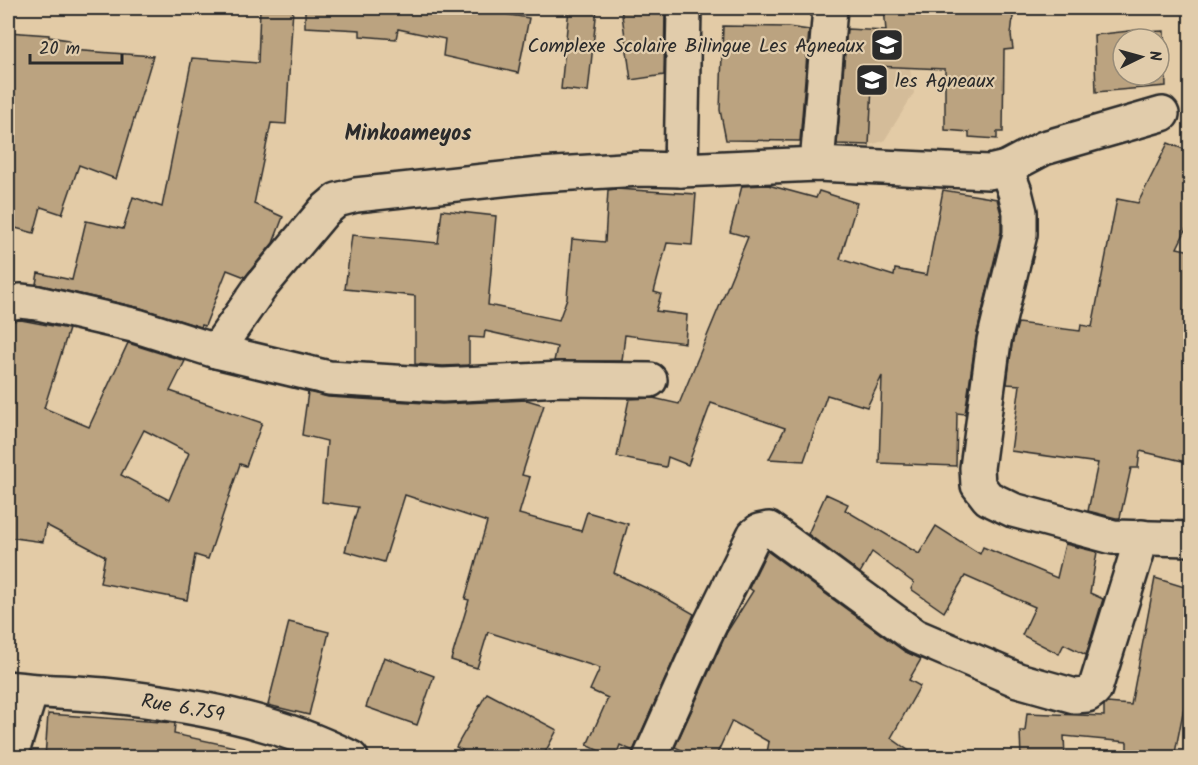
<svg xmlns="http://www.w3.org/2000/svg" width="1198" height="765" viewBox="0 0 1198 765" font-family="Kalam,sans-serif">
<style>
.built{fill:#d4bc99}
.building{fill:#bba380;stroke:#2b2b2b;stroke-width:1.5;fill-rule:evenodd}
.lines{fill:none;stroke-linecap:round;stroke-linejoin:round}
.minor-casing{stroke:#2b2b2b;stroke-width:38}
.minor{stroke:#e1ccab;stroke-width:33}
.labels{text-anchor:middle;stroke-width:4.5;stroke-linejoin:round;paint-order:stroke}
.poi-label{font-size:20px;fill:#2b2b2b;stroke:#e1ccab;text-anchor:end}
.street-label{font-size:20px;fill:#2b2b2b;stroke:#e1ccab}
.quarter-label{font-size:22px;font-weight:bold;fill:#2b2b2b;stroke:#e1ccab}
</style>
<rect width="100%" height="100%" fill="#e3cba6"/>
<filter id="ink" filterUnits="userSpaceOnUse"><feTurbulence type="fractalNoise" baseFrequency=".0167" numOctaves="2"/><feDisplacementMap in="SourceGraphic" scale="12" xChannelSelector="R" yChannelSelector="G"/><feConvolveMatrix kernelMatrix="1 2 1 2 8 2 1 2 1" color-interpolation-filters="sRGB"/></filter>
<g filter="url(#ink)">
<polygon class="built" points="834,28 912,32 910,68 914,93 884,141 869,145 829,144"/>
<g class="building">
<polygon points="260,8 293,8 286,124 271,123 254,204 283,217 273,243 245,277 227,270 205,326 202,325 201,327 141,308 36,284 38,273 72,280 86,221 123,229 133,197 162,207 192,58 258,63"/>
<polygon points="305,8 467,8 529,18 518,73 443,56 445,39 398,29 396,39 360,36 360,30 305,27"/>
<polygon points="569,8 597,8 588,92 561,89"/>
<polygon points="621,8 665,8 664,75 631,80"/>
<polygon points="884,8 1014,8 1011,35 1013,49 1004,50 1003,132 997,132 997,139 969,137 969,132 945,130 945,69 873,66 869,145 837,144 847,29 886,31"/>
<polygon points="723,26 788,27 809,30 800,141 726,140 720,110"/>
<path d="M1138,30V32L1164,31L1166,86L1096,92L1094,35ZM1123,39H1159V75H1123Z"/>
<polygon points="8,32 49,35 49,37 69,40 70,50 153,56 116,179 79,165 62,214 41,207 34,233 8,226"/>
<polygon points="1168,143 1191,152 1191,219 1177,248 1191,251 1191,463 1140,451 1138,468 1131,468 1120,518 1116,518 1088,511 1098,463 1011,451 1020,385 1007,384 1012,344 1018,323 1080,331 1081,325 1092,327 1117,199 1138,203"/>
<polygon points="768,185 816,198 819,191 857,203 840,259 894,276 895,269 927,275 943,190 997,199 1001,214 1001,232 976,337 965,414 957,413 956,466 879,463 882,376 867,407 827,395 804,461 769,459 785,428 711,403 688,465 668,457 666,467 617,457 629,399 653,398 679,404 748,237 730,232 742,186"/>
<polygon points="616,189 696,194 692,245 667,243 654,292 661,294 656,311 687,315 685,343 625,335 622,361 554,361 557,347 485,331 484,338 469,337 469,365 443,366 415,364 415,296 345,289 352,235 438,243 442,210 496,216 488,305 559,320 567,298 572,239 605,242 608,190"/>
<path d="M21,320L69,329L44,408L89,427L128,343L185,361L170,391L262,423L246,466L240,464L208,559L195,555L187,600L100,583L105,556L46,525L43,542L8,537V321ZM144,430L189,453L169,500L121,475Z"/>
<polygon points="308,392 328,397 442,404 527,400 544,405 522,475 530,477 519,514 581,531 587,512 628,524 614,573 659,594 694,614 633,751 620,745 615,758 613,758 587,745 608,698 590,690 600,668 488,632 477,668 451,660 469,600 465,599 487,522 405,495 384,562 345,551 358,507 322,502 327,441 302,435"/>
<polygon points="826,494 848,504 845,510 919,554 936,526 980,554 983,547 1057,578 1065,544 1097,552 1090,593 1103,599 1086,655 1064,644 1059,654 1022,635 1035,607 965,576 944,612 911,589 914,583 872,552 860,573 808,534"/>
<polygon points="767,551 904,651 921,659 909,680 920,686 891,738 919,758 766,758 769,742 732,721 715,758 698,758 675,747 727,632 753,591 749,588"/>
<polygon points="1155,578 1191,589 1191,672 1174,758 1127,758 1127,742 1064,736 1065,758 1021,758 1020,731 1025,731 1027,713 1104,716 1104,706 1107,703 1131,705"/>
<polygon points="289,622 329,632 309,715 268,705"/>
<polygon points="384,657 434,676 417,725 366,707"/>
<polygon points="487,693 557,730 542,758 476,758 456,747"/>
<polygon points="48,714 175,723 174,734 235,747 234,758 45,758"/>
</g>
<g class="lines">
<defs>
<g id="minor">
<polyline points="817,164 830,8"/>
<polyline points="1006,168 1015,192 1020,212 1020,234 994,341 977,468 978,485 988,498 1013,510 1113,537 1190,539"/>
<polyline points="681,170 684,8"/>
<polyline points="8,303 20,301 38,303 137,326 216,351 329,378 443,385 562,379 650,380"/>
<polyline points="216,351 262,285 324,211 337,200 356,195 539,175 640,169 681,170 817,164 989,172 1006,168 1044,148 1162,114"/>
<path d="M8,688C39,692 72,692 104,695C188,704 275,719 351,758"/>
<polyline points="10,758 31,691"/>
<polyline points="650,758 704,637 754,535 759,531 769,529 915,636 1018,680 1075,696 1087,695 1095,689 1142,537"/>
</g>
</defs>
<use href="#minor" class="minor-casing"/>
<use href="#minor" class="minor"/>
</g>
</g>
<defs>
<symbol id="school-square" viewBox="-11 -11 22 22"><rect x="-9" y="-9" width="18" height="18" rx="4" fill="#2b2b2b" stroke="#e1ccab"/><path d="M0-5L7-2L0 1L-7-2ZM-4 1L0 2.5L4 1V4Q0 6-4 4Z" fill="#fff"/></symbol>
</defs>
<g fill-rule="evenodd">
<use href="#school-square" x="868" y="26" width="38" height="38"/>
<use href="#school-square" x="853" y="61" width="38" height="38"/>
</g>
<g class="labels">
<g class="poi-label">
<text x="864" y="52">Complexe Scolaire Bilingue Les Agneaux</text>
<text x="895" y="87" text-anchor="start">les Agneaux</text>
</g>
<g class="street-label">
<text transform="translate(183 707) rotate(10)" y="7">Rue 6.759</text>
</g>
<g class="quarter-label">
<text x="408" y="140">Minkoameyos</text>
</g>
</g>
<rect width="1198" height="765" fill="none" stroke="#e1ccab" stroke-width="30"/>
<rect x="15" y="15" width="1168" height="735" fill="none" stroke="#2b2b2b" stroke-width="2" filter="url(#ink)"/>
<g transform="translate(1141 57) rotate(85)"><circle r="28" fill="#e1ccab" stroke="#988c78" stroke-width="1.5"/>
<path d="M0-4.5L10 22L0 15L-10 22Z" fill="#2b2b2b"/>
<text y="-9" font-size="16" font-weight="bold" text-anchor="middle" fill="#2b2b2b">N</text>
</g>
<path d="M30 54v9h92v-9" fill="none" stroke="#2b2b2b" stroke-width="3"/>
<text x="39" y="54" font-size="18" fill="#2b2b2b" stroke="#e1ccab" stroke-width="4.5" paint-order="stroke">20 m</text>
</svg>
